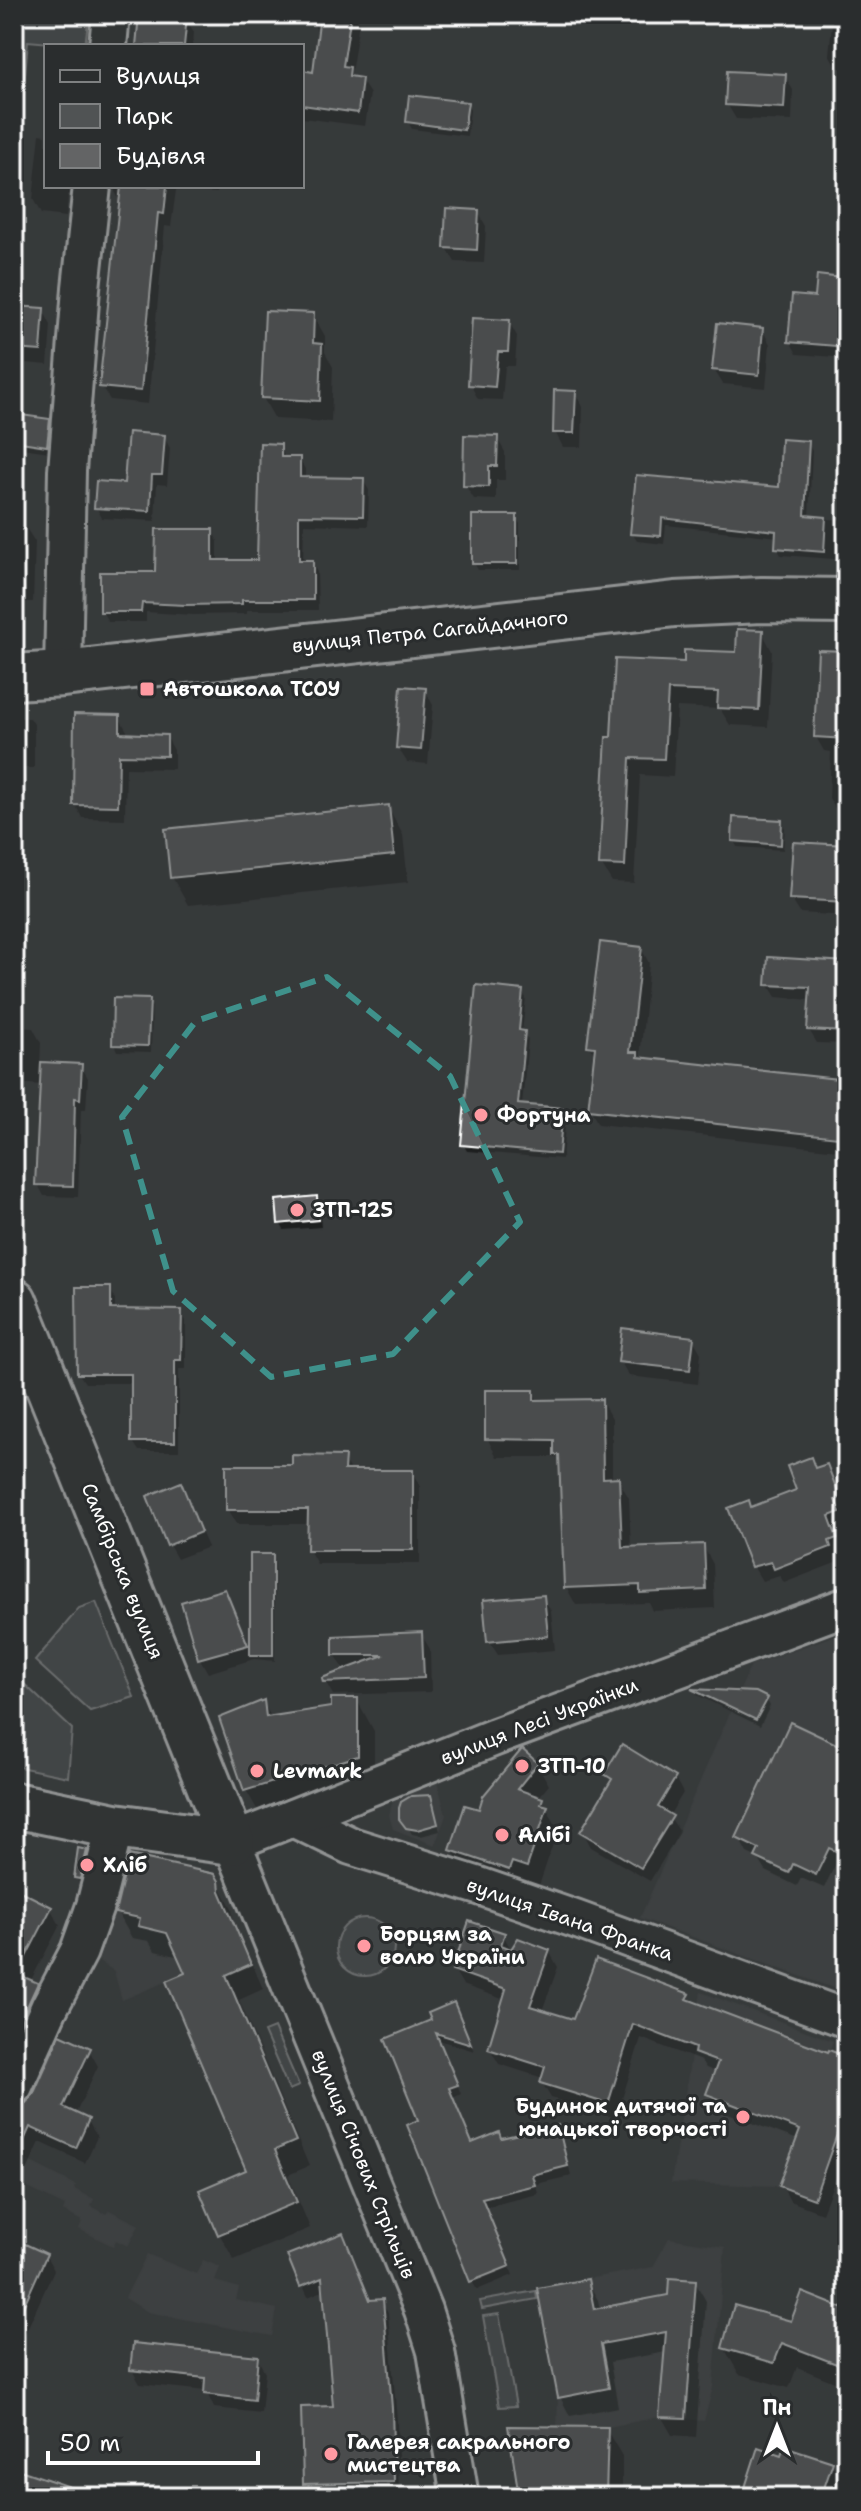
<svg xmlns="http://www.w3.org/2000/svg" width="861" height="2511" viewBox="0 0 861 2511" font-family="'Shantell Sans',sans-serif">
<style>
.built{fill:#444748}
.green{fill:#505354;stroke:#a8a9aa;stroke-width:2}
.shadow{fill:#0007}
.building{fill:#636465;stroke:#fff;stroke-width:2}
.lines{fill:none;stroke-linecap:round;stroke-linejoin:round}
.minor-casing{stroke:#fff;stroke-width:42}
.major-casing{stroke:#fff;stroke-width:50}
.minor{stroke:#2a2d2e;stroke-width:36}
.major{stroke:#2a2d2e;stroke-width:44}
.marked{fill:none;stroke:#3f918b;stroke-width:6;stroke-dasharray:16 10;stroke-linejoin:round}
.poi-dot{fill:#ff9aa2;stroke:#2a2d2e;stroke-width:3}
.labels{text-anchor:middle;stroke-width:6;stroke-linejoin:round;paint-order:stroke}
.street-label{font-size:20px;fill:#fff;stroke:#2a2d2e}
.poi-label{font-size:20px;font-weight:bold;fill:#fff;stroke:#2a2d2e;text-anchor:start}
</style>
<rect width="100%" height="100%" fill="#373a3b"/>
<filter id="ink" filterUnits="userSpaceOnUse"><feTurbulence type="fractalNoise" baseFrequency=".0125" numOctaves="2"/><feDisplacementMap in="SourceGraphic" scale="16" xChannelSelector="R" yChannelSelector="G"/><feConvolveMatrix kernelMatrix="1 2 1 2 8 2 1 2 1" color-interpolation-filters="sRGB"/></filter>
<g filter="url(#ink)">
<g class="built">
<polygon points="847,1631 847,1993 640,1918 751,1665"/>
<polygon points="437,1781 446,1815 435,1845 393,1829 389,1815 393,1800"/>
<polygon points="119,1853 200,1872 208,1871 215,1874 220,1887 194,1970 122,2000 114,1971 94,1958"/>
<polygon points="701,1992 833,2041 779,2186 671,2183"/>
<polygon points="21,2157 76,2185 74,2189 94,2199 91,2206 106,2214 109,2210 139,2225 128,2246 116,2240 113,2246 79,2229 82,2221 63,2211 65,2206 14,2181 14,2170"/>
<polygon points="669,2238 725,2247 713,2387 704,2421 659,2417 608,2427 557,2427 558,2398 537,2288 653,2267"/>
<polygon points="147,2254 196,2274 203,2260 220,2267 215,2281 239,2288 236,2300 277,2309 272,2336 148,2312 125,2298"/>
</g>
<g class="green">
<polygon points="14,14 89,14 85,46 28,41 14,198"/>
<polygon points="96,1602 134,1697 90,1711 35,1661 79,1608"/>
<polygon points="20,1680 72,1729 68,1777 14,1766 14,1686"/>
<circle cx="365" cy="1947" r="29"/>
<polygon points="274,2028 299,2086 289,2090 264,2032"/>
<polygon points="536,2291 537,2299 482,2309 480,2301"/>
<polygon points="499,2314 516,2406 499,2407 483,2316"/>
</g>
<g class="shadow">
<polygon points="142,14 186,14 185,18 194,32 193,46 138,46"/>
<polygon points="315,14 354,14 359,22 351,74 355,79 361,80 370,94 365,126 302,118 302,72 315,74 320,35 313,24"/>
<polygon points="833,14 847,14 847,78 841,68 837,68 829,54"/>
<polygon points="785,76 793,90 792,121 736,119 727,104"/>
<polygon points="466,104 470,110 467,136 412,129 408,122"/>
<polygon points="40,134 46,135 46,186 79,186 68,195 66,217 41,214 33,199"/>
<polygon points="115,186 218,186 217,193 176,190 171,227 165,226 148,404 110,400 101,386 121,203 115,192"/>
<polygon points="478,212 486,226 484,263 455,262 446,247"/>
<polygon points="841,280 847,290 847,358 797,354 790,341 817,300"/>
<polygon points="14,308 43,310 51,325 48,365 14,362"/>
<polygon points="313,315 325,336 325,352 333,367 331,422 275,419 263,398"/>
<polygon points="509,322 517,336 515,366 505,366 502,400 478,399 470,384"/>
<polygon points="762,329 770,344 766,388 723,384 714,370"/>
<polygon points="575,393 583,407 582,447 563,447 555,432"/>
<polygon points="14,416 49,421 52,428 50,452 14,447"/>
<polygon points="164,437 170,448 167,485 157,484 155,521 102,518 96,507 126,485"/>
<polygon points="497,438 505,452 505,480 496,480 496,500 474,499 465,485"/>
<polygon points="808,443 812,451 809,518 847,520 847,560 781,555 777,548 778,537 666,525 664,544 637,541 632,533 637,478 781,489"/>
<polygon points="280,446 285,459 299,459 305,469 305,479 363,480 369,490 368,526 304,524 303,562 311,562 317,572 318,610 247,610 247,614 193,615 146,612 146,622 108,622 102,611 157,574 212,531 218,541 218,562 259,562"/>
<polygon points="516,517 520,524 520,570 478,570 474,563"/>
<polygon points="14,527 26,528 35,542 33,602 14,602"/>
<polygon points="762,632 772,651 768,727 730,725 720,709 677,707 673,777 640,775 634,883 612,882 601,864 613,740 686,664 737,654"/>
<polygon points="847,653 847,813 837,812 829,798 831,752 824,751 816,737"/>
<polygon points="425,690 433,705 428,764 407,762 398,748"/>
<polygon points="119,717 127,731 127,735 166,736 174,750 174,769 126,768 125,819 82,818 75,804"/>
<polygon points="14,718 30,718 34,724 34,768 14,768"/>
<polygon points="388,808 403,835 408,882 188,905 172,877"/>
<polygon points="781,822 785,828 783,850 737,847 734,840"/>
<polygon points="847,847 847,916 800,913 791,899"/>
<polygon points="641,948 649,963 640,1059 847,1083 847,1151 598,1124 590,1109 596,1057 589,1046"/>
<polygon points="847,964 847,1044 817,1043 809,1030 811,1000 776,997 768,984"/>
<polygon points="522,991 526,998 522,1032 528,1039 522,1106 562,1110 566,1117 562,1159 467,1151 463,1144"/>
<polygon points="148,1001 152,1007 151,1052 117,1051 114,1044"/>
<polygon points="14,1027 33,1028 41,1043 40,1064 81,1066 88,1078 86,1109 81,1109 78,1197 44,1196 38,1185 42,1085 14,1083"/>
<polygon points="315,1199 319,1205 321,1227 284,1230 280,1223"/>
<polygon points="110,1289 115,1299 115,1311 181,1312 186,1321 186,1369 179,1369 179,1451 139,1451 133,1442 133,1383 85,1383 79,1374"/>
<polygon points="693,1339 701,1353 698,1384 629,1376 620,1361"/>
<polygon points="533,1392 538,1401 601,1401 612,1419 612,1479 618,1479 629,1498 631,1549 703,1546 713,1564 715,1608 653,1611 649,1603 576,1605 566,1587 561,1463 558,1457 497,1457 487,1438"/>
<polygon points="14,1394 25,1458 14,1460"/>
<polygon points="343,1458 351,1472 412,1472 420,1486 420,1564 317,1564 309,1550 310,1524 237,1524 228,1509 294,1467"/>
<polygon points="826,1466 847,1514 847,1526 835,1531 843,1552 835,1556 838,1562 784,1583 780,1576 762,1581 753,1566 798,1491 816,1470"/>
<polygon points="180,1484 208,1547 177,1559 169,1545"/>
<polygon points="272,1556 275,1563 275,1661 254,1659 208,1673 200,1659 224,1591 252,1652"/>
<polygon points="543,1597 551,1611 555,1650 498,1655 489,1641"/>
<polygon points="421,1634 430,1649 431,1692 333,1695 325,1681 345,1671 335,1654"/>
<polygon points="694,1691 756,1694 766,1699 770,1706 760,1726 697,1695"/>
<polygon points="357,1700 374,1731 374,1786 263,1820 246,1790 263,1703 272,1718 333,1708"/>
<polygon points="847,1750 847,1866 837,1861 824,1888 801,1878 797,1886 766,1871 758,1858 747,1853 739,1838"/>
<polygon points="537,1764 549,1785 538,1798 542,1799 558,1829 539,1886 524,1881 521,1890 464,1870 452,1850 480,1812"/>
<polygon points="607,1774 675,1778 683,1793 669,1816 680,1832 650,1881 591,1847 583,1832 612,1783"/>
<polygon points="430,1798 440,1831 421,1836 412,1834 400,1813"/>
<polygon points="86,1851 90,1858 83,1885 80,1884 76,1878"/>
<polygon points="214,1876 232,1908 233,1918 263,1989 239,2000 309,2166 288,2175 310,2228 234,2260 220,2235 201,2191 249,2171 187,1974 180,1957 155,1951 149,1941 132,1938 117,1912"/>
<polygon points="14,1900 50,1908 60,1925 30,1982 37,1985 46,2001 14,2071"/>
<polygon points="503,1935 512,1951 549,1951 558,1967 542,2011 574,2021 688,1995 693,2003 847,2059 847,2149 822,2213 790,2201 782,2186 798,2140 717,2110 708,2094 716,2072 706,2068 701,2061 641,2038 616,2118 551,2098 542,2083 543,2078 499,2064 490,2049 505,2000 463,1985 454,1970"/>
<polygon points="458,2013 474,2051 439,2040 461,2094 453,2098 472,2145 502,2141 557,2127 562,2136 571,2176 536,2184 538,2194 485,2207 513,2275 477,2290 472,2281 421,2121 387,2040"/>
<polygon points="89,2050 98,2066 75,2115 88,2121 97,2137 85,2163 40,2142 26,2173 14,2167 14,2108 28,2104"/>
<polygon points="14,2241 46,2256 54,2270 19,2347 14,2345"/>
<polygon points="290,2256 370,2302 381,2301 388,2312 397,2420 399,2492 311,2494 305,2484 335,2408 325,2290 308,2297"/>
<polygon points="587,2281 598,2300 600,2310 670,2296 695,2282 706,2301 696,2437 672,2435 661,2416 666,2352 610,2362 618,2407 570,2416 560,2397"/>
<polygon points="847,2312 847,2387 797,2367 789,2388 739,2374 724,2348 792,2323"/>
<polygon points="257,2358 265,2372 261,2413 214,2408 206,2391 140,2384 132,2370"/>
<polygon points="606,2429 622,2456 622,2497 524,2497 520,2490"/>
<polygon points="783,2458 832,2464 844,2485 840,2497 744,2497"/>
</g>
<g class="building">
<polygon points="139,14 187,16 184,46 136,46"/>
<polygon points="320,14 351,14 343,66 350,67 349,76 362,78 358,113 302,105 302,70 313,72"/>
<polygon points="727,71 786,74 784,108 725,105"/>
<polygon points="409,95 468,102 464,130 406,122"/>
<polygon points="121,186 167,186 164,214 158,213 141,391 99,387"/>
<polygon points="446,208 479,210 477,250 444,248"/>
<polygon points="817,275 842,278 836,346 788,342 792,295 815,297"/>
<polygon points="14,306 44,308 41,351 14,349"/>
<polygon points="265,311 314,313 313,343 322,344 320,401 261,398"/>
<polygon points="472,318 510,320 508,352 498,352 495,387 468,385"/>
<polygon points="717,323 763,328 759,375 712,370"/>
<polygon points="554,390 576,391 574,433 553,433"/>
<polygon points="14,414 50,419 47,446 14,441"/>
<polygon points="128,432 165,435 162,475 152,475 150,511 94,508 96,481 124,483"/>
<polygon points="464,435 498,436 497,466 489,466 489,487 463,486"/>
<polygon points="781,439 809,441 805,515 826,517 824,552 775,548 776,531 662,518 661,536 630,534 636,475 779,487"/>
<polygon points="260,443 281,444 281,457 300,457 300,477 364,478 363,516 299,515 299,560 313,560 313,600 242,600 242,604 186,605 142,603 141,612 100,612 100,572 155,572 156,529 213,529 213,560 257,560"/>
<rect x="472" y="515" width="45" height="49"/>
<polygon points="737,629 763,630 759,710 717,708 718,692 668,690 664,759 630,758 625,866 599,865 606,737 611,737 615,659 684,662 684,650 736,652"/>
<polygon points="818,650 847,651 847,739 814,737"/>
<polygon points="401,686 426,688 421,750 396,748"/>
<polygon points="74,714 120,715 120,733 167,735 167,756 119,755 118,806 73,805"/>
<polygon points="389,805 394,855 170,878 165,829"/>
<polygon points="733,817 782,820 781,845 732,841"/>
<polygon points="793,842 847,845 847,902 789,899"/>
<polygon points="600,942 642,947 630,1052 638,1052 638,1057 847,1080 847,1138 588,1110 595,1047 587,1046"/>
<polygon points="768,957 847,962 847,1032 807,1030 810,987 766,985"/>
<polygon points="476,985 523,990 519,1030 525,1031 518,1104 563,1108 559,1154 461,1145"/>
<polygon points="113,998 150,999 148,1046 112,1045"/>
<polygon points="41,1062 82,1064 80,1099 75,1098 73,1186 35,1185"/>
<polygon points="317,1196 318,1220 278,1224 276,1200"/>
<polygon points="76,1287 111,1287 111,1309 182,1310 181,1360 175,1360 175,1442 131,1442 131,1374 77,1374"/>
<polygon points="622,1328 694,1337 690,1370 618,1362"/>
<polygon points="485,1390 534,1390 534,1400 602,1399 603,1478 619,1477 622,1547 704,1544 706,1590 640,1593 640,1585 564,1588 559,1455 554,1455 554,1440 485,1439"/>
<polygon points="292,1455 345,1456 344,1470 413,1470 413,1550 307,1550 308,1510 226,1510 226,1465 292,1465"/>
<polygon points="811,1457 815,1468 827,1464 840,1498 835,1500 840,1512 829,1516 837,1538 829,1541 831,1547 774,1569 771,1562 751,1567 728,1508 749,1500 751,1507 796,1490 787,1466"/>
<polygon points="181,1482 201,1532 167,1546 147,1496"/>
<rect x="250" y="1554" width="23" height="101"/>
<polygon points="225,1589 248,1645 198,1659 181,1602"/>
<polygon points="544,1595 548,1636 487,1642 483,1600"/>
<polygon points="422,1632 424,1678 323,1682 322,1678 384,1655 333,1655 333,1636"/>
<polygon points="691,1689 756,1692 768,1698 756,1720"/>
<polygon points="331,1698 358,1698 358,1756 244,1791 219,1718 264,1700 266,1717 331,1707"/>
<polygon points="790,1722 847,1749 847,1856 829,1848 816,1875 793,1864 789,1873 755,1857 759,1849 736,1838"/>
<polygon points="622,1744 676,1777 658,1807 673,1816 641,1868 580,1832 612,1779 604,1774"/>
<polygon points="522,1749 538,1763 517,1789 543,1798 541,1804 548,1806 527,1867 512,1862 509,1870 450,1850 465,1805 479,1809 483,1796"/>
<polygon points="431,1795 438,1824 417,1830 406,1828 399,1819 399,1808 401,1802 411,1796"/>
<polygon points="78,1848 87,1850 80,1879 74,1878"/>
<polygon points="129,1855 215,1874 219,1881 220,1891 251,1964 226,1975 296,2141 275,2150 297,2202 218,2235 199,2190 246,2170 166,1981 185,1973 167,1933 138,1926 140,1918 115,1913"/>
<polygon points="14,1888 52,1907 17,1974 38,1983 14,2035"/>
<polygon points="469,1921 505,1933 501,1945 511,1949 518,1938 550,1950 530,2006 573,2019 596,1959 690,1994 687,1999 828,2052 829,2050 847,2057 847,2138 837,2134 814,2199 779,2186 800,2130 706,2094 718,2062 694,2053 695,2048 633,2024 608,2104 540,2083 545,2067 488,2049 506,1989 452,1970"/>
<polygon points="454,2002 471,2044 436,2033 458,2085 449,2088 472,2143 499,2132 501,2138 558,2125 568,2166 532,2175 535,2185 482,2198 510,2266 470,2282 407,2125 418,2120 385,2039 431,2020 428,2013"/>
<polygon points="60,2034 91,2048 63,2107 89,2119 76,2148 30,2127 14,2163 14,2107 26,2103 33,2095"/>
<polygon points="343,2233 370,2300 383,2299 392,2408 394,2482 303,2484 301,2407 333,2406 322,2278 300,2287 287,2255"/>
<polygon points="14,2239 47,2254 14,2327"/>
<polygon points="669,2278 696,2280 686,2418 659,2417 666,2332 601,2344 609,2388 558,2398 537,2288 588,2279 594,2309 668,2295"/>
<polygon points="802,2292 847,2310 847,2368 782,2343 774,2363 722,2348 734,2305 791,2321"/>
<polygon points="133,2343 258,2356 254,2400 204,2394 205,2378 130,2370"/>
<polygon points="508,2426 608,2427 606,2497 533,2497 528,2489 518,2490"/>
<polygon points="784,2446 833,2462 821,2497 742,2497 758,2447 781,2455"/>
<polygon points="14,2468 88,2493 88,2497 14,2497"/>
</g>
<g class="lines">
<defs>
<g id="minor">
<polyline points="108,46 111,14"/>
<polyline points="63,674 67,471 81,288 92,186"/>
<polyline points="293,1818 351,1846 479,1886 575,1919 847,2019"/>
<polyline points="14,2086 49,2008 79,1951 95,1906 115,1826"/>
<polyline points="460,2497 436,2351 423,2310 232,1842 495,1737 847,1606"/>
</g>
<g id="major">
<polyline points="14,677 63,674 675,604 762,600 847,601"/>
<polyline points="14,1301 232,1842 115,1826 14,1805"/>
</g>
</defs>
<use href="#minor" class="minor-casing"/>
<use href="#major" class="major-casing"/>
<use href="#minor" class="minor"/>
<use href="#major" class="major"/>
</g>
</g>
<path d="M0 0H861V2511H0ZM327,977L450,1076L520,1222L393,1354L271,1377L173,1291L122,1117L196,1021Z" fill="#373a3b" fill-opacity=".55" fill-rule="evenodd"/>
<path class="marked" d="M327,977L450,1076L520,1222L393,1354L271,1377L173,1291L122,1117L196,1021Z"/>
<g class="poi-dot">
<rect x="139" y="681" width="16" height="16" rx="4"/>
<circle cx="481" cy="1115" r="8"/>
<circle cx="297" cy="1210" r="8"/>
<circle cx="522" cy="1766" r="8"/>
<circle cx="257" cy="1771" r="8"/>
<circle cx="502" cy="1835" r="8"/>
<circle cx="87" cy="1865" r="8"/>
<circle cx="364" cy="1946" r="8"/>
<circle cx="743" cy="2117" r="8"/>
<circle cx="331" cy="2454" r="8"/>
</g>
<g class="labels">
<g class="street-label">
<text transform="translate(430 631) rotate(-6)" y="7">вулиця Петра Сагайдачного</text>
<text transform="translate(123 1571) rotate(68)" y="7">Самбірська вулиця</text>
<text transform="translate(539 1721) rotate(-21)" y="7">вулиця Лесі Українки</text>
<text transform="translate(570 1919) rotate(19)" y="7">вулиця Івана Франка</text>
<text transform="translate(364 2164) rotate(68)" y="7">вулиця Січових Стрільців</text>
</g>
<g class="poi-label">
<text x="163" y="696">Автошкола ТСОУ</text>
<text x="497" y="1122">Фортуна</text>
<text x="313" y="1217">ЗТП-125</text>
<text x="538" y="1773">ЗТП-10</text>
<text x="273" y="1778">Levmark</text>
<text x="518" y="1842">Алібі</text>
<text x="103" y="1872">Хліб</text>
<text x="380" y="1941">Борцям за<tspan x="380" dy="23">волю України</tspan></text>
<text x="727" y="2113" text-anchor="end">Будинок дитячої та<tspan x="727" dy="23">юнацької творчості</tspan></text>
<text x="347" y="2449">Галерея сакрального<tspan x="347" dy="23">мистецтва</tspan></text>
</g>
</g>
<rect width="861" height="2511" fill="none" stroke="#2a2d2e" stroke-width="48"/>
<rect x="24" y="24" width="813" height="2463" fill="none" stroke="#fff" stroke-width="3" filter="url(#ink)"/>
<rect x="44" y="44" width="260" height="144" fill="#2a2d2e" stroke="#7f8182" stroke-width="2"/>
<rect x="60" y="70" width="40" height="12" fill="#2a2d2e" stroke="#7f8182" stroke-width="2"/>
<text x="116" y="84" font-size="24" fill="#ffffff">Вулиця</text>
<rect x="60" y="104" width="40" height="24" fill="#505354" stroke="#7f8182" stroke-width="2"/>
<text x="116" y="124" font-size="24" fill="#ffffff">Парк</text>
<rect x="60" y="144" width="40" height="24" fill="#636465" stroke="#7f8182" stroke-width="2"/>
<text x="116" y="164" font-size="24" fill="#ffffff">Будівля</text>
<g transform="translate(777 2427)" stroke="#2a2d2e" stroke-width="6" paint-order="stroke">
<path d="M0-6L14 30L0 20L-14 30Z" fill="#ffffff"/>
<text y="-12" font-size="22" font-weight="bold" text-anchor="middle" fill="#ffffff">Пн</text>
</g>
<path d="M48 2451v12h210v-12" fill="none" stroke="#ffffff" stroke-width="4"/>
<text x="60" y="2451" font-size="24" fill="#ffffff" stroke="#2a2d2e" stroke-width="6" paint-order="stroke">50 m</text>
</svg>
